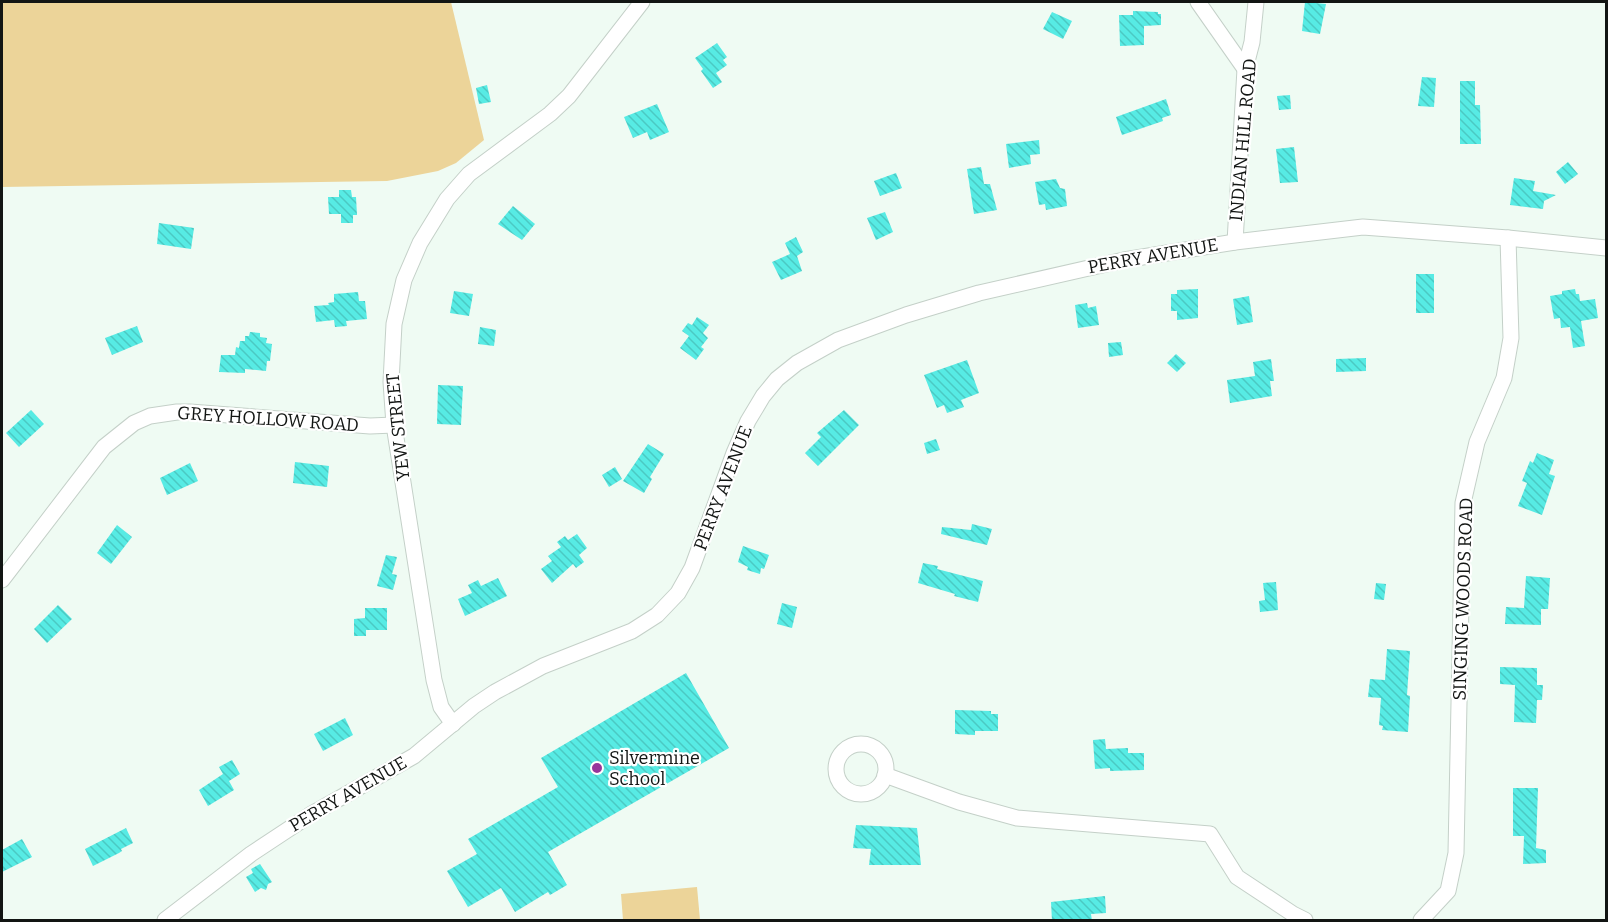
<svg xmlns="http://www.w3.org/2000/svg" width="1608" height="922" viewBox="0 0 1608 922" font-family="Bitter,serif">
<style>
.grass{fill:#ecd499}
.building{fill:url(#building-back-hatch)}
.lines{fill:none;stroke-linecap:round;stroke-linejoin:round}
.minor-casing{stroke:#c4d0c8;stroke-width:17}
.minor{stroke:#fff;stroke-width:15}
.poi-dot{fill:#97359b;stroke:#fff;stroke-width:2}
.labels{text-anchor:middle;stroke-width:4.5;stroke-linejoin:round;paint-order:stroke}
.street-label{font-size:18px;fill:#121513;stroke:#fff}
.poi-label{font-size:18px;fill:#121513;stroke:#fff;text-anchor:start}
</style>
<defs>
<pattern id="building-back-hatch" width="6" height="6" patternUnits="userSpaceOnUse" patternTransform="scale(1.5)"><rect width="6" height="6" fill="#57ebe4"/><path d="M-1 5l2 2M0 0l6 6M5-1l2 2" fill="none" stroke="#4bc9c3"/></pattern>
</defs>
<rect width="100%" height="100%" fill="#effbf3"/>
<g class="grass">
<polygon points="2,2 451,2 484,140 456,163 438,171 387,181 2,187"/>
<polygon points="697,887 700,920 623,920 621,894"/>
</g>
<g class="building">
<polygon points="1305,2 1326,4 1320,34 1302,31"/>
<polygon points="1133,11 1158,12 1158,14 1161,14 1161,25 1144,26 1144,45 1120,46 1119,15 1133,15"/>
<polygon points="1052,12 1072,21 1063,39 1043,29"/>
<polygon points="717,43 727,57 723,60 727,65 716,73 722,82 713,88 701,71 703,69 695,58"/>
<polygon points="1422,77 1436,78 1434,107 1418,106"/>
<polygon points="1460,81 1475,81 1475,105 1480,105 1481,144 1460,144"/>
<polygon points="487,85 491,102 479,104 476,88"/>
<polygon points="1290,95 1291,109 1279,110 1277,96"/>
<polygon points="1166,99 1171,115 1162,118 1163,121 1122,135 1116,117"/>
<polygon points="657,104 669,132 650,140 647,132 633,138 624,117"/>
<polygon points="1039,140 1040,154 1030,155 1031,164 1009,168 1006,144"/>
<polygon points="1294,147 1298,182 1280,183 1276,149"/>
<polygon points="1568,162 1578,174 1565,184 1556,172"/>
<polygon points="981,167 984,184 990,184 997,210 974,214 967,169"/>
<polygon points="896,173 902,188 880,196 874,181"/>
<polygon points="1514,178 1535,181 1533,191 1556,195 1544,201 1543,209 1510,205"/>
<polygon points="1056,179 1060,188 1065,189 1067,206 1046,210 1045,204 1039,205 1035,182"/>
<polygon points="339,190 351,190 352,197 356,197 357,215 353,215 353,223 341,223 341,214 329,214 328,197 339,197"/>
<polygon points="513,206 535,224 522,240 498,224"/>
<polygon points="885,212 893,232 876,240 867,218"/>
<polygon points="159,223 194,228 191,249 157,244"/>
<polygon points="796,237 803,252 797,256 802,271 781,280 772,262 790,254 785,243"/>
<rect x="1416" y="274" width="18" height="39"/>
<polygon points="1198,289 1198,318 1177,320 1177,311 1171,311 1171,294 1177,294 1177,290"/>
<polygon points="1575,289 1576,294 1579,294 1580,301 1595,299 1598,318 1581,321 1585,346 1573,348 1570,327 1561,328 1560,318 1554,319 1550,296 1562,294 1562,291"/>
<polygon points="454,291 473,294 469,316 450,313"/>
<polygon points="358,292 359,301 365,301 367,319 346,321 347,326 335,327 334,320 316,322 314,306 329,305 328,303 334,302 334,294"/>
<polygon points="1249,296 1253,322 1237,325 1233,299"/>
<polygon points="1087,303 1088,308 1096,306 1099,325 1078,328 1075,305"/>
<polygon points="697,317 709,325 703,333 708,338 701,347 704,349 696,360 680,348 689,336 682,331 688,323 692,325"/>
<polygon points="137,326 143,342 112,355 105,338"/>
<polygon points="480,327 496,330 494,346 478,344"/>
<polygon points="250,332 260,333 260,337 267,338 266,343 272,344 270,361 267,361 266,371 245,369 245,373 219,372 221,355 235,355 236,347 239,348 240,341 245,341 245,336 249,336"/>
<polygon points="1121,342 1123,355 1109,357 1108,343"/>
<polygon points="1176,354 1186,363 1177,372 1167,363"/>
<polygon points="1366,358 1366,371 1336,372 1336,359"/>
<polygon points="1271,359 1274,381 1270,381 1272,396 1230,403 1227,380 1255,376 1253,362"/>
<polygon points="967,360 979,393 961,400 964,407 947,413 944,405 937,408 924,375"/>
<polygon points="438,385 463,386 461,425 437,424"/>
<polygon points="31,410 44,424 19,447 6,433"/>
<polygon points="844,410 859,425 818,466 805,453 821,437 817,433"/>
<polygon points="936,439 940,450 927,454 924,443"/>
<polygon points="648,444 664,454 650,477 652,479 644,493 623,481"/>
<polygon points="1537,453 1554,460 1549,474 1555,476 1542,515 1518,506 1527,483 1522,481 1530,461 1533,463"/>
<polygon points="295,462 329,466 327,487 293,483"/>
<polygon points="190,463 198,481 167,495 160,478"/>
<polygon points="615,467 622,479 609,487 602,475"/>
<polygon points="972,524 992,529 987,545 941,534 942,527 971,530"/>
<polygon points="117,525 132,537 111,564 97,553"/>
<polygon points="577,534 587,548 579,555 584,562 576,568 573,564 552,583 541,569 552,561 548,556 561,547 557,542 565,536 568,540"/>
<polygon points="743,546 769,555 764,569 761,568 760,574 747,570 748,567 738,562"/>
<polygon points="386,555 397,557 392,574 397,575 393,590 377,586"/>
<polygon points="923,563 938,566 937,569 983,581 978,602 954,596 955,594 918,583"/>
<polygon points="1526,576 1550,578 1548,609 1541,609 1541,625 1505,624 1506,607 1524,608"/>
<polygon points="498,578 507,596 465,616 458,599 472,593 468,585 478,580 481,586"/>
<polygon points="1276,582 1278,610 1260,612 1259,601 1265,600 1263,583"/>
<polygon points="1376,583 1386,584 1384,600 1374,599"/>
<polygon points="782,603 797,607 792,628 777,624"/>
<polygon points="58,605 72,619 47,643 34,629"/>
<polygon points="365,608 387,608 387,630 366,630 366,636 354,636 354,619 365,618"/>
<polygon points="1387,649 1410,651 1407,695 1410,696 1408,732 1382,730 1383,726 1379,725 1381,698 1368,697 1370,679 1385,680"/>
<polygon points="1500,667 1537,668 1537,685 1543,685 1542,700 1537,700 1536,723 1514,722 1515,685 1500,684"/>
<polygon points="686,673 729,748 548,852 567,885 550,895 548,892 515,912 501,888 468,907 447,871 477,854 468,839 558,787 541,758"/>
<polygon points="955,710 991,711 991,714 998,714 998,731 975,731 975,735 955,734"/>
<polygon points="345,718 353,735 323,751 314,734"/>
<polygon points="1105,739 1106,749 1128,748 1128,753 1144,753 1144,770 1110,771 1110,768 1095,769 1093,740"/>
<polygon points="232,760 240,774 229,781 234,790 208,806 199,790 223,774 219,767"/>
<polygon points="1513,788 1538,788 1536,848 1546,850 1546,863 1523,864 1524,836 1513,836"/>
<polygon points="856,825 917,828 921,865 869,865 871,849 853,848"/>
<polygon points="126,828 133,843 121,849 122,851 119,853 93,866 85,849"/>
<polygon points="22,839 32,857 2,872 2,850"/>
<polygon points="260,864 272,882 268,884 266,890 261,888 255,892 246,877 253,873 251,869"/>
<polygon points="1105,896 1106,913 1091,914 1092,921 1052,921 1051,902"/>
</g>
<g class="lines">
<defs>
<g id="minor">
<polyline points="1198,2 1245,69"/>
<polyline points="1235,242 1245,69 1252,42 1256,2"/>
<polyline points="2,580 104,447 134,423 150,416 177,412 190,412 370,426 394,425"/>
<polyline points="453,724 441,707 434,680 394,425 391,382 394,324 404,280 420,243 447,199 469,174 550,114 569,96 642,2"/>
<circle cx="861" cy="769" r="25"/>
<polyline points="885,775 959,802 1017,818 1210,834 1237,877 1293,914 1305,920"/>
<polyline points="165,920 251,854 310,815 414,756 474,706 495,692 543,666 632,631 657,615 678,593 692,568 734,453 748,421 763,396 777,379 797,363 838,340 906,315 979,293 1124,260 1235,242 1363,227 1508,238 1606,248"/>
<polyline points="1421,920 1448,891 1456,853 1463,503 1477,442 1504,378 1511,338 1508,238"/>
</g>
</defs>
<use href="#minor" class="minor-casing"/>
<use href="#minor" class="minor"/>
</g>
<circle class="poi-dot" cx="597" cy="768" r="6"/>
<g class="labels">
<g class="street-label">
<text transform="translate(1243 140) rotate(-85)" y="6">INDIAN HILL ROAD</text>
<text transform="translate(1153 256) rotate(-10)" y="6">PERRY AVENUE</text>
<text transform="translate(268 419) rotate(4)" y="6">GREY HOLLOW ROAD</text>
<text transform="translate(398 427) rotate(-96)" y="6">YEW STREET</text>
<text transform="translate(723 488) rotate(-69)" y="6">PERRY AVENUE</text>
<text transform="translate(1463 599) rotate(-88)" y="6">SINGING WOODS ROAD</text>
<text transform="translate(348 794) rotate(-30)" y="6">PERRY AVENUE</text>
</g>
<g class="poi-label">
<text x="609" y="764">Silvermine<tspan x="609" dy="21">School</tspan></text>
</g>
</g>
<rect width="1608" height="922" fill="none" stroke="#121513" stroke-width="6"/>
</svg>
